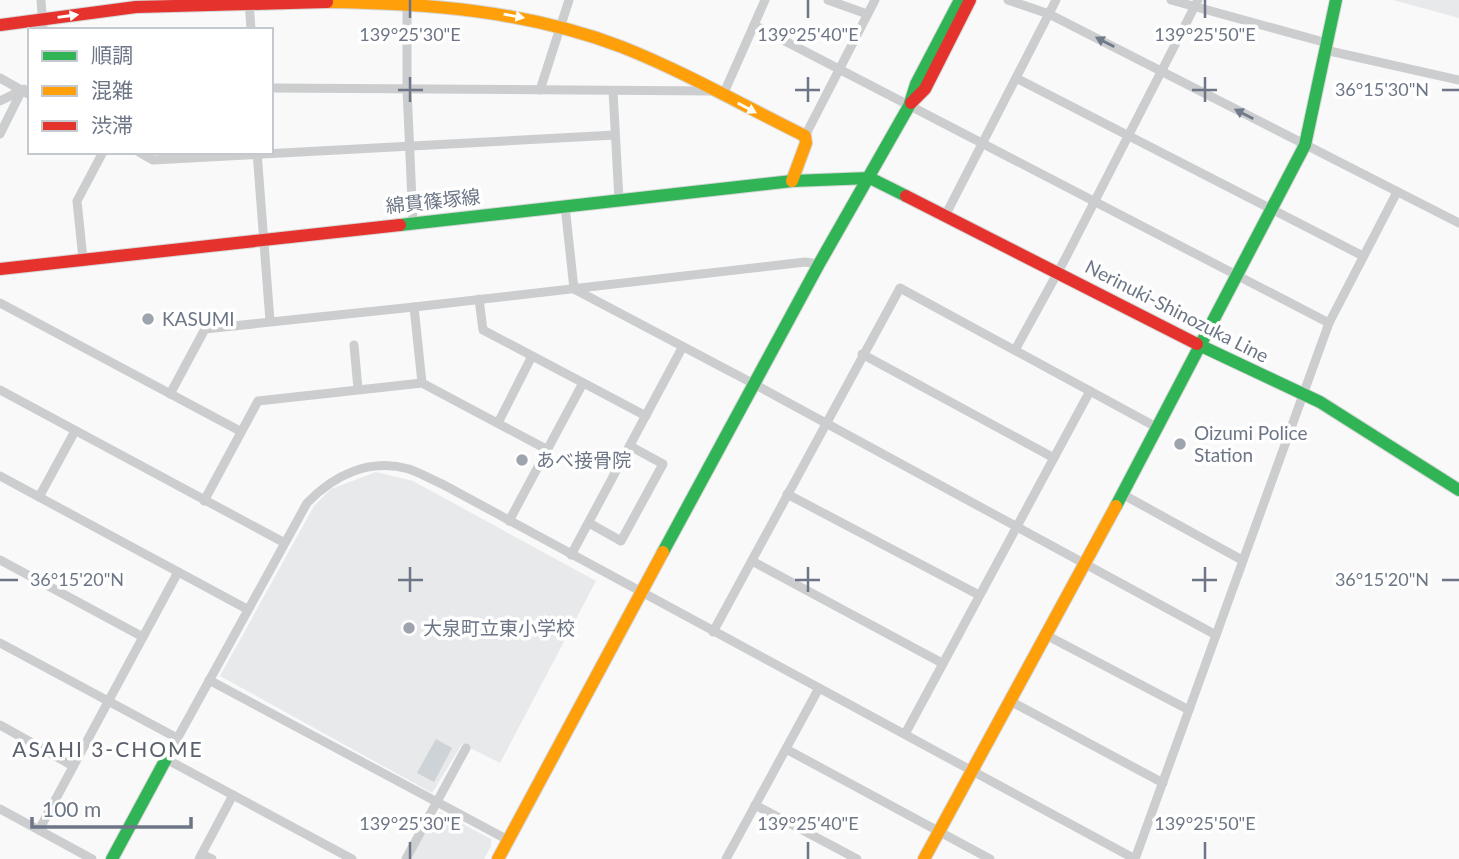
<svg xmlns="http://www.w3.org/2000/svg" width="1459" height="859" viewBox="0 0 1459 859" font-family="Lato,'Noto Sans JP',sans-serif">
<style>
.built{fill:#e7e9ea}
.water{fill:#ced3d7}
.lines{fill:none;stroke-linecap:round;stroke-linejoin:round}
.fast-casing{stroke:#d5d6d7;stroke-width:14}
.slow-casing{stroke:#d5d6d7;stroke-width:14}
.jam-casing{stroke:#d5d6d7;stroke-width:14}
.street{stroke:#cccdce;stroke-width:9}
.fast{stroke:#30b455;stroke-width:12}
.slow{stroke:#ff9f0a;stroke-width:12}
.jam{stroke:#e5322d;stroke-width:12}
.oneway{fill:#fff}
.oneway2{fill:#717a8a}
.ticks{fill:none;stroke:#6c7686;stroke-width:2.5}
.poi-dot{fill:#9da4ae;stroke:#fff;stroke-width:2.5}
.labels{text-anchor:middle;stroke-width:7;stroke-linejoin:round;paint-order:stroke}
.street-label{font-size:19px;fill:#6c7686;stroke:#fff}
.poi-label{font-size:19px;fill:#6c7686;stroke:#fff;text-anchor:start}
.neighbourhood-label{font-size:21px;letter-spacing:2px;fill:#59616c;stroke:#fff}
.ticks-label{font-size:18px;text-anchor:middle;fill:#6c7686;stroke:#fff;stroke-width:7;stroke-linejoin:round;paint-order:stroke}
</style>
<rect width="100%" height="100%" fill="#f9f9f9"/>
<g class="built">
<polygon points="1393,0 1459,0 1459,18"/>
<polygon points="376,472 413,481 596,581 500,763 462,744 432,793 220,676 314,506 331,489"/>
<polygon points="440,812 491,839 491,846 484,859 411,859 435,814"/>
</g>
<polygon class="water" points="436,739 452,748 434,782 417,773"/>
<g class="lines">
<defs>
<g id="fast">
<polyline points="400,225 792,181 870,178 906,196"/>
<polyline points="1197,344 1320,402 1459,490"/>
<polyline points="1116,506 1305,145 1336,0"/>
<polyline points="663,552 819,264 909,106 916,84 960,0"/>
<polyline points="112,859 166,759"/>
</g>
<g id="slow">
<path d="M327,2C427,3 528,11 622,47C685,72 744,106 805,136L806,143L792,181"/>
<polyline points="498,859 663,552"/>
<polyline points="924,859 1116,506"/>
</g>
<g id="jam">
<polyline points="0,25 136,7 327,2"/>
<polyline points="911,103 925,89 970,0"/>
<polyline points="906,196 1197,344"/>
<polyline points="0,269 400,225"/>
</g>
</defs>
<use href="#fast" class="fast-casing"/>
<use href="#slow" class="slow-casing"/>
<use href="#jam" class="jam-casing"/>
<g class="street">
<polyline points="41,0 43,30"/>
<polyline points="249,0 251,30"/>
<polyline points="828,0 867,14"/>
<polyline points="1008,0 1049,14 1459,223"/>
<polyline points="1171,0 1327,43"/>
<polyline points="407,3 407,89 413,222"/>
<polyline points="754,25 1329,323"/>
<polyline points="1325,50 1459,80"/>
<polyline points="0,78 30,95"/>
<polyline points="1016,78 1363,256"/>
<polyline points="271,88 713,91"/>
<polyline points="540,90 569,0"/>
<polyline points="613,91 619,200"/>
<polyline points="723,95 765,0"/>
<polyline points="0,101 24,89"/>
<polyline points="0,134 22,90"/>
<polyline points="805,136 875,0"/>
<polyline points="139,152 153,160 615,135"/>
<polyline points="257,152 270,321"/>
<polyline points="565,206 574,289"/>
<polyline points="945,216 1056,0"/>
<polyline points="83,259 77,201 103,152"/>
<polyline points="574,289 754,384 1216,635"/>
<polyline points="479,299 483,330 646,416"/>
<polyline points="0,303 240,431"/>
<polyline points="414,307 422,383"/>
<polyline points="354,345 358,389"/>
<polyline points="1015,350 1064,261 1198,0"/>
<polyline points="862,354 1054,458"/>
<polyline points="0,390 283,542"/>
<polyline points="170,394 205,329 414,307 805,262 819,264"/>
<polyline points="498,423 532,356"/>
<polyline points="0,476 247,609"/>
<polyline points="787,494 979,595"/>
<polyline points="1122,494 1242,560"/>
<polyline points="39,497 75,431"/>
<polyline points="204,501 258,401 422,383 548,450"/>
<polyline points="509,521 583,383"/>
<polyline points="589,523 621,541 663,464 630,446"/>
<polyline points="571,555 682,348"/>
<polyline points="0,560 143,637"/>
<polyline points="752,561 942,663"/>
<polyline points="713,632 900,288 1158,428"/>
<polyline points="1046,635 1189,710"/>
<polyline points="0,643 177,738"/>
<polyline points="209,680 508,840"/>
<polyline points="1010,701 1163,783"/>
<polyline points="0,725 73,766"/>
<polyline points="905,734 1090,391"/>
<polyline points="786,749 990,859"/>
<polyline points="755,805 857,859"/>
<polyline points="0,809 92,859"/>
<polyline points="39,830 178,572"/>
<polyline points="202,854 212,859"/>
<polyline points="199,859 233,795"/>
<path d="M352,859L166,759L307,503C334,475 369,458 409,469C421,473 432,480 444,485L1135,859"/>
<polyline points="406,859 466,748"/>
<polyline points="726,859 819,688"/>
<polyline points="1135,859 1329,323 1397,192"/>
</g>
<use href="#fast" class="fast"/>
<use href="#slow" class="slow"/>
<use href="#jam" class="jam"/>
</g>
<defs><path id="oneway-solid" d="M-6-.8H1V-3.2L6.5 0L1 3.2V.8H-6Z" transform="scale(1.75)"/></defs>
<g class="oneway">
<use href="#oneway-solid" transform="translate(68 16) rotate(-8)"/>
<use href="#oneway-solid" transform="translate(514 16) rotate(10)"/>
<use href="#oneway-solid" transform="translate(747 108) rotate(28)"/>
</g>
<g class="oneway2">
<use href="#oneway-solid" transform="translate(1105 42) rotate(-153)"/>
<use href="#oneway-solid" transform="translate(1244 114) rotate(-153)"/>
</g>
<path class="ticks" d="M410,0V18M808,0V18M1205,0V18M410,77V102M808,77V102M1205,77V102M398,90H423M795,90H820M1192,90H1217M1442,90H1459M410,567V592M808,567V592M1205,567V592M0,580H18M398,580H423M795,580H820M1192,580H1217M1442,580H1459M410,842V859M808,842V859M1205,842V859"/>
<g class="poi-dot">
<circle cx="148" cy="319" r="7"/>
<circle cx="1180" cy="444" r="7"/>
<circle cx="522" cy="460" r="7"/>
<circle cx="409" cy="628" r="7"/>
</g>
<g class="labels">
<g class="street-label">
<text transform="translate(433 201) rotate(-6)" y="7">綿貫篠塚線</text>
<text transform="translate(1177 311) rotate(27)" y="7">Nerinuki-Shinozuka Line</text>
</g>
<g class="poi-label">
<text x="162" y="326">KASUMI</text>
<text x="1194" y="440">Oizumi Police<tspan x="1194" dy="22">Station</tspan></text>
<text x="536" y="467">あべ接骨院</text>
<text x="423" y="635">大泉町立東小学校</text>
</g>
<g class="neighbourhood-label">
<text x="108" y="757">ASAHI 3-CHOME</text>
</g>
</g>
<g class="ticks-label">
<text x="410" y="41">139°25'30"E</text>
<text x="808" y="41">139°25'40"E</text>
<text x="1205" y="41">139°25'50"E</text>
<text x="1382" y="96">36°15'30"N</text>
<text x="77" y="586">36°15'20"N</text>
<text x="1382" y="586">36°15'20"N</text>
<text x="410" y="830">139°25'30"E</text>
<text x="808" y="830">139°25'40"E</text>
<text x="1205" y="830">139°25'50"E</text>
</g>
<rect x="28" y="28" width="245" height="126" fill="#ffffff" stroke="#c4c8cf" stroke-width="2"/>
<rect x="42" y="51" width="35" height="10" fill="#30b455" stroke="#c4c8cf" stroke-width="2"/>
<text x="91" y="63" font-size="21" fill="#6c7686">順調</text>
<rect x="42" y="86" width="35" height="10" fill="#ff9f0a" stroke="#c4c8cf" stroke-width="2"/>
<text x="91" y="98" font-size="21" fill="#6c7686">混雑</text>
<rect x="42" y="121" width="35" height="10" fill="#e5322d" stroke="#c4c8cf" stroke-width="2"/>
<text x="91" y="133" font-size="21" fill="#6c7686">渋滞</text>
<path d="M32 817v10h159v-10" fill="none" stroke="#6c7686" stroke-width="3.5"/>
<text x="42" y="817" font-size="21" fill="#6c7686" stroke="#ffffff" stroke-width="5" paint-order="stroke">100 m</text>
</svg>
